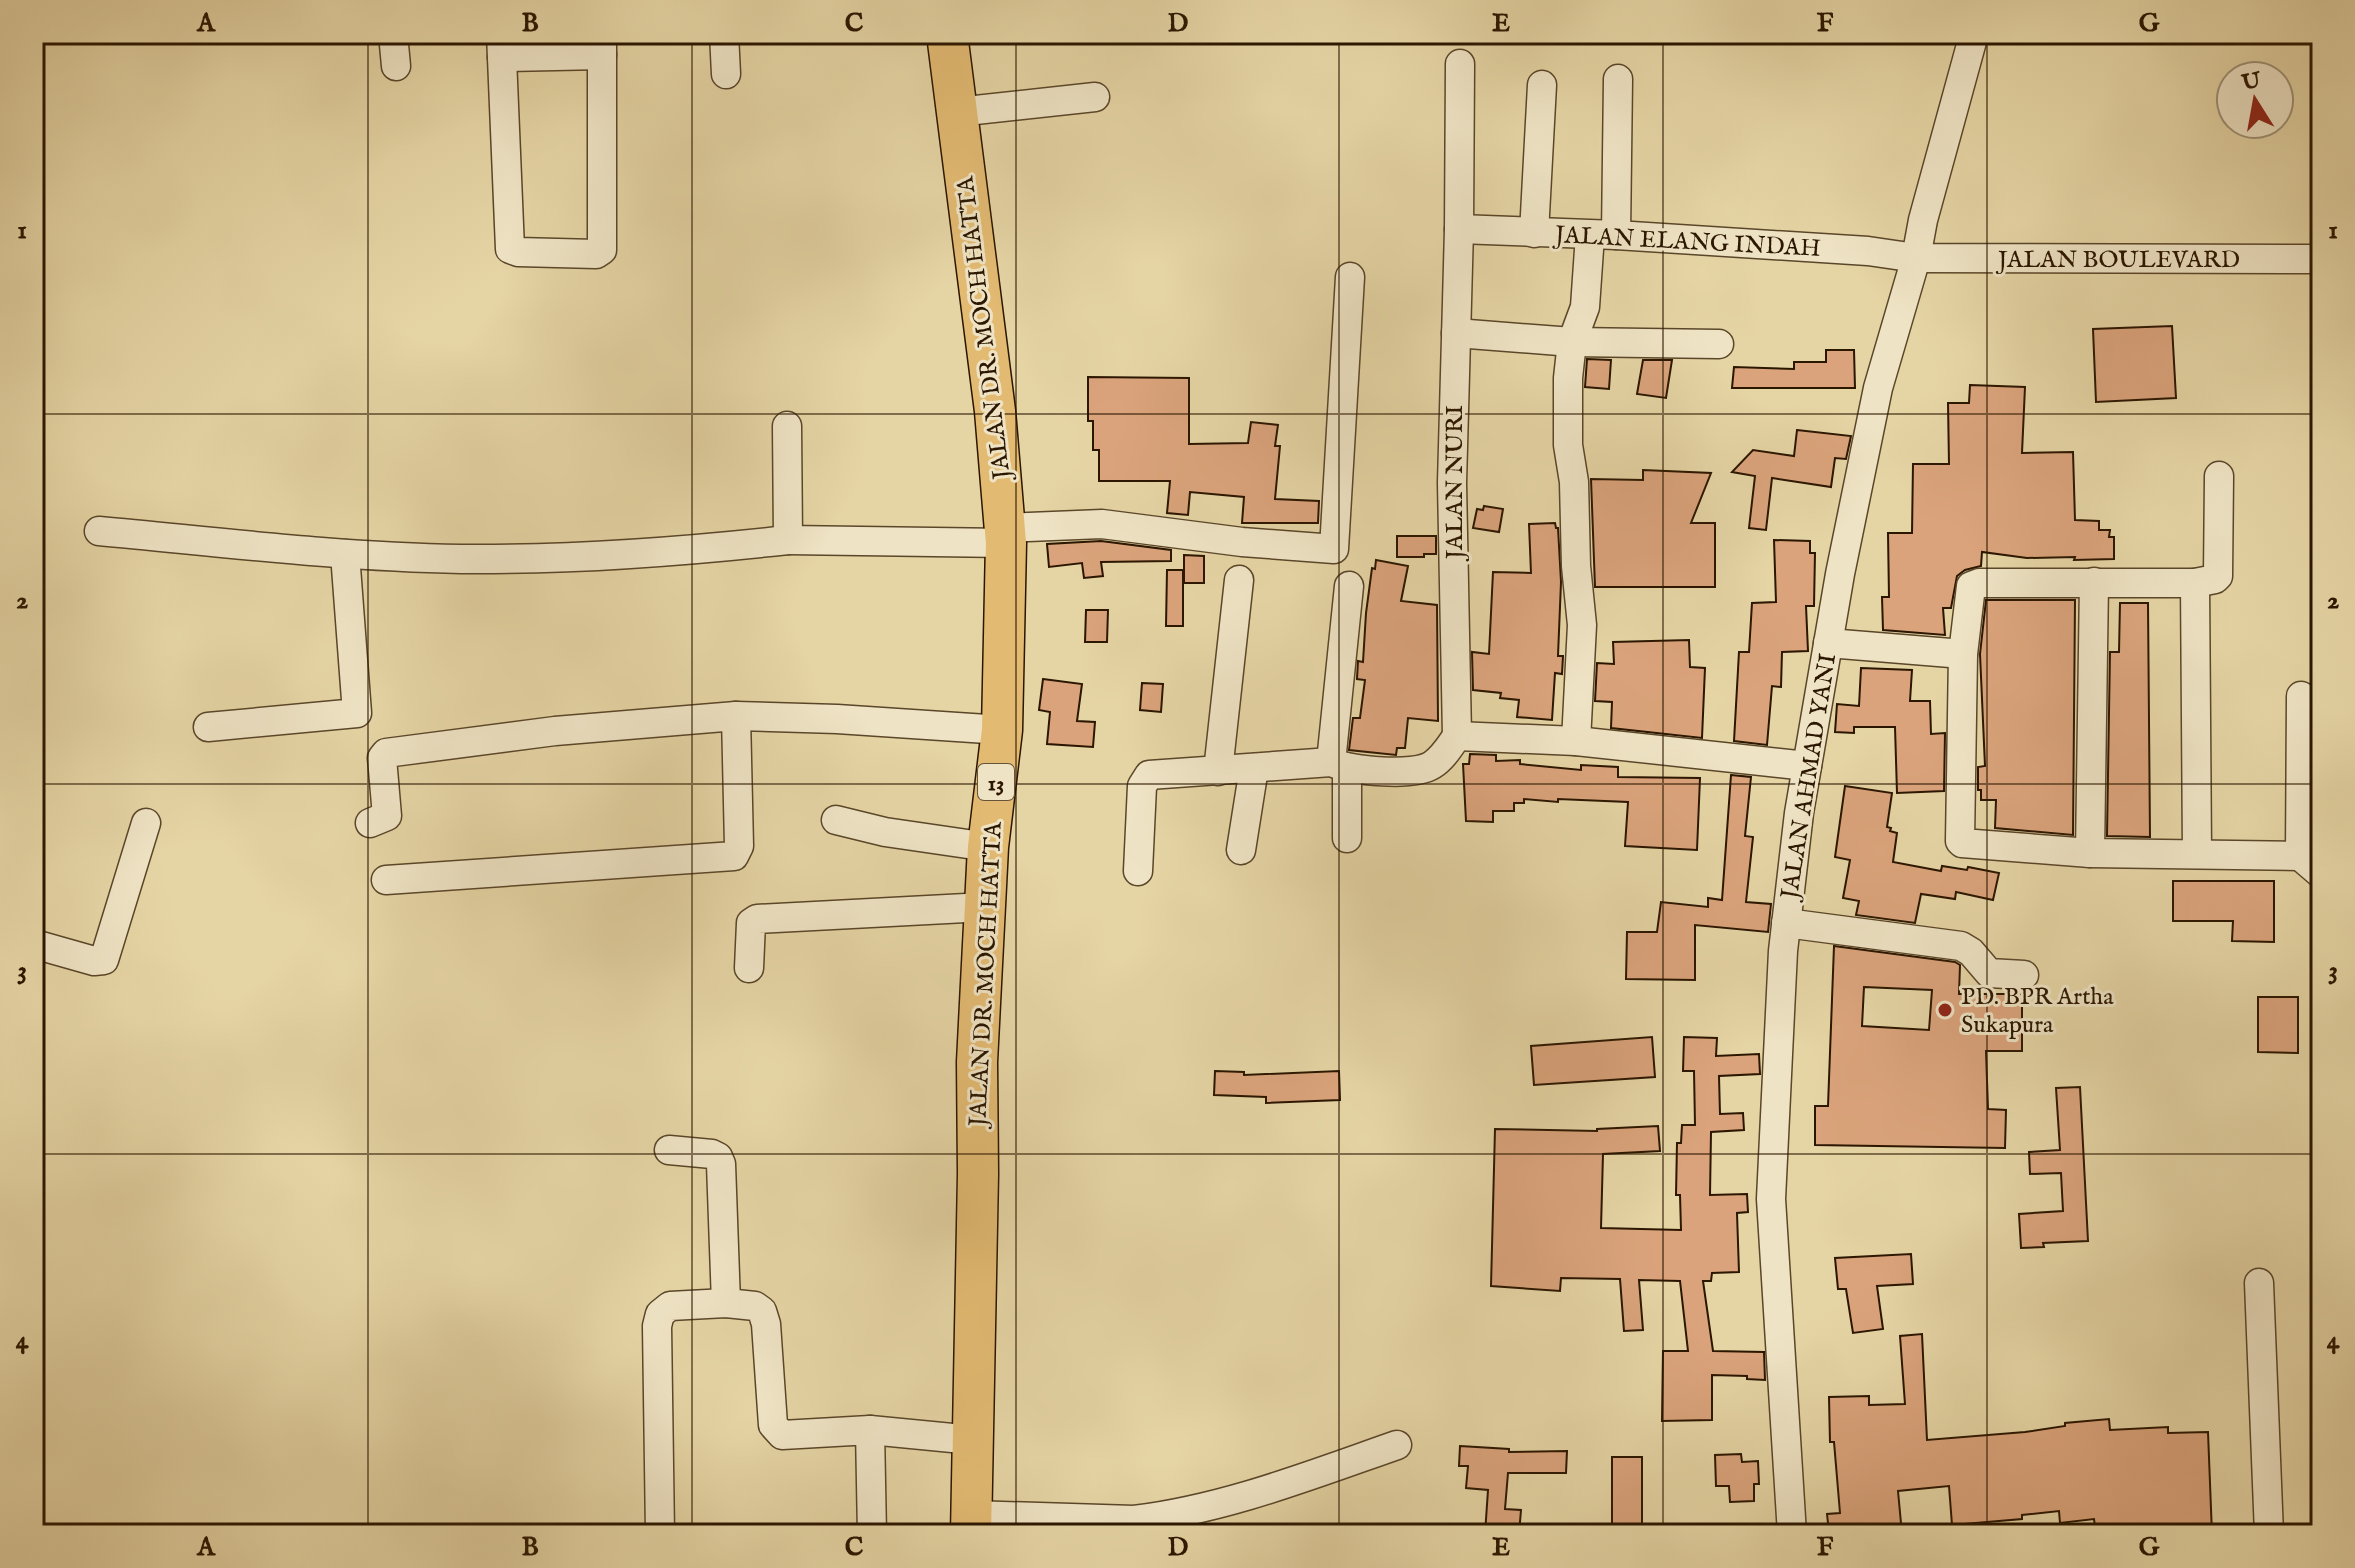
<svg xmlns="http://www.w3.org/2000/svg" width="2355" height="1568" viewBox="0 0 2355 1568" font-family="'IM FELL English',serif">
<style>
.building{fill:#daa37b;stroke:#2b1600;stroke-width:2;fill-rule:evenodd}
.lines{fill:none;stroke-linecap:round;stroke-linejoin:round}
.minor-casing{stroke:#5a4629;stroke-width:31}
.highway-casing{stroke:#2b1600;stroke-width:43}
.minor{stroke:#eee3c4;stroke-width:28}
.highway{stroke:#e2ba72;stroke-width:40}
.grid{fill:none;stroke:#2b1600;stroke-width:2;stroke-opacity:0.55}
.poi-dot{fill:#8f2418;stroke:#eee3c4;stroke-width:3}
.labels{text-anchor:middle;stroke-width:6;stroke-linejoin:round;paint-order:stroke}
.shield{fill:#eee3c4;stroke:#66543b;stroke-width:2}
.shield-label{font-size:22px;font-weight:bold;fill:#2b1600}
.street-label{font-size:24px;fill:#2b1600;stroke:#eee3c4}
.poi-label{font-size:24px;fill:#2b1600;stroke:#eee3c4;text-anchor:start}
.neatline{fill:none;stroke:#2b1600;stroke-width:3}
.grid-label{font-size:26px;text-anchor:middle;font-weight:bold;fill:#2b1600}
</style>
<rect width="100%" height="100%" fill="#e5d4a4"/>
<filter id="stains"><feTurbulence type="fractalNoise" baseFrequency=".0025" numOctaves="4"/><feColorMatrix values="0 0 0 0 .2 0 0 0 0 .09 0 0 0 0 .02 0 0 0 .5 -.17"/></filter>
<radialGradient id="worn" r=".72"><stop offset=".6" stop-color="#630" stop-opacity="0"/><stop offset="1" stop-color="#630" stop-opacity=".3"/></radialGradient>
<g class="building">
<polygon points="2172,326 2176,398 2096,402 2093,329"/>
<polygon points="1826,350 1854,350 1855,388 1732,388 1734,367 1794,369 1794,362 1826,362"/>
<polygon points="1587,359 1611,360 1609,389 1585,387"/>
<polygon points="1643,360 1672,360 1666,398 1637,394"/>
<polygon points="1088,377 1189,378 1189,444 1248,443 1251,422 1278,425 1275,446 1280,446 1275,499 1319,501 1318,523 1242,523 1244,497 1190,492 1188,515 1167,513 1170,481 1099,481 1099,450 1093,450 1093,421 1088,421"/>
<polygon points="1970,385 2025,387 2022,453 2073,452 2075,520 2099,521 2099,530 2110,530 2109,537 2114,537 2114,559 2074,560 2075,557 2027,558 1982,552 1981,566 1965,570 1957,576 1951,608 1943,608 1945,635 1883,630 1882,597 1889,597 1888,533 1912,533 1913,464 1949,464 1948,403 1969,403"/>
<polygon points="1797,430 1851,436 1846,459 1835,458 1831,487 1772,478 1766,530 1749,528 1755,476 1732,472 1753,450 1794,456"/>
<polygon points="1643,470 1711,473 1691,523 1715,523 1715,587 1595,587 1591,479 1643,480"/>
<polygon points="1484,506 1503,509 1499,532 1473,528 1477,509 1483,510"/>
<polygon points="1555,523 1556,528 1558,528 1561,582 1558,656 1563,656 1562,674 1555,673 1552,720 1517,717 1519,700 1500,698 1501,693 1473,690 1472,652 1489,654 1493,572 1531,573 1529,524"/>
<polygon points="1397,536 1436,536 1436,554 1424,554 1424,557 1397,557"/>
<polygon points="1774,540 1810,541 1810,553 1815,553 1814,606 1806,606 1808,651 1782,652 1781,687 1772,686 1767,745 1734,741 1739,652 1749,652 1752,603 1776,602"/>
<polygon points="1101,541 1171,550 1171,561 1101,562 1103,576 1084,578 1082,563 1049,567 1047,544"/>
<polygon points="1184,555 1204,556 1204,583 1184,583"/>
<polygon points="1376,560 1408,566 1401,601 1437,605 1438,721 1408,718 1405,748 1397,748 1396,755 1349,750 1353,718 1360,718 1365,680 1357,679 1358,661 1363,662 1366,613 1372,568 1375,569"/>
<polygon points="1167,570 1183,570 1183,626 1166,626"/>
<polygon points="1986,600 2075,600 2073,835 1995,828 1996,800 1981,800 1981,790 1978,790 1978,767 1985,766 1980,654"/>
<polygon points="2120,603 2148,603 2150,837 2107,836 2110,652 2119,652"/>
<polygon points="1086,610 1108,610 1107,642 1085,642"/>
<polygon points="1689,640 1690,667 1705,668 1702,738 1611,728 1612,702 1595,701 1597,663 1614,664 1613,642"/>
<polygon points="1861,668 1912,670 1910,701 1930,701 1931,734 1945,733 1944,791 1897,793 1895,727 1854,727 1854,733 1835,732 1837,704 1859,706"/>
<polygon points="1043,679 1082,684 1077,721 1095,722 1093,747 1047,744 1050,712 1039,710"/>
<polygon points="1142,683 1163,684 1161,712 1140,710"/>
<polygon points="1470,754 1496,755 1496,761 1520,760 1520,764 1581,770 1581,765 1618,767 1618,777 1700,778 1697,850 1625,846 1628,802 1558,799 1558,802 1524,799 1524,803 1514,803 1514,811 1493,811 1493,822 1466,821 1463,764 1469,764"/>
<polygon points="1731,775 1751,777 1745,836 1753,837 1746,902 1771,904 1768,932 1695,925 1695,980 1626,979 1627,932 1657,932 1661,902 1708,907 1708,898 1722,900"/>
<polygon points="1845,786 1892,793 1887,827 1891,828 1890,831 1897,833 1893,862 1941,871 1942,866 1967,870 1968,867 1999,873 1993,900 1956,892 1955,899 1921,894 1915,923 1856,915 1859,901 1843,898 1850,860 1835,857"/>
<polygon points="2173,881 2274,881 2274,942 2232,941 2233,921 2173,921"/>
<path d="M1834,946L1955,962L1960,965L1959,994H2022V1051H1986L1988,1109L2006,1110L2005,1148L1815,1145V1106H1828ZM1864,987L1932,990L1929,1030L1862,1026Z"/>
<polygon points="2258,997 2298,997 2298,1053 2258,1052"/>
<polygon points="1652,1037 1655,1077 1534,1085 1531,1046"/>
<polygon points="1684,1037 1717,1038 1716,1056 1759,1054 1760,1074 1719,1076 1720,1114 1743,1113 1744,1130 1711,1132 1710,1195 1747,1194 1748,1212 1737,1213 1739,1272 1712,1273 1711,1281 1703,1281 1713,1351 1764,1352 1765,1380 1747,1379 1747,1376 1712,1375 1712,1420 1662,1421 1663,1351 1688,1351 1680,1281 1639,1280 1643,1330 1624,1331 1620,1279 1561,1278 1560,1291 1491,1286 1495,1129 1597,1131 1597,1129 1658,1126 1660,1151 1603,1154 1601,1228 1681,1230 1680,1195 1676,1195 1677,1143 1681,1143 1682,1125 1695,1125 1694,1071 1683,1071"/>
<polygon points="1215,1071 1244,1072 1244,1075 1339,1071 1340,1100 1266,1103 1266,1097 1214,1095"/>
<polygon points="2080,1087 2088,1241 2043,1243 2044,1247 2021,1248 2019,1214 2063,1211 2061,1173 2030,1174 2029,1152 2060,1150 2056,1088"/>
<polygon points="1911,1254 1913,1284 1877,1286 1883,1329 1853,1333 1846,1289 1838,1289 1835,1258"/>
<polygon points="1922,1334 1927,1440 2025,1432 2065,1426 2065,1423 2109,1419 2110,1430 2168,1427 2168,1433 2208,1432 2212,1534 2179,1534 2178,1530 2096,1534 2094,1519 2060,1523 2059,1511 2022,1515 2022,1519 1952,1525 1949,1486 1898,1491 1902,1534 1882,1534 1882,1528 1829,1533 1827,1514 1840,1513 1834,1442 1830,1442 1829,1397 1869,1396 1869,1405 1905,1404 1900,1336"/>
<polygon points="1460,1446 1509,1449 1509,1452 1567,1451 1566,1473 1508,1473 1505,1509 1521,1510 1519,1534 1485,1534 1488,1490 1466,1488 1468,1466 1459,1466"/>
<polygon points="1741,1454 1742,1462 1758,1461 1759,1484 1754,1484 1754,1501 1730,1502 1729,1486 1716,1486 1715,1455"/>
<rect x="1612" y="1457" width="30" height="77"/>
</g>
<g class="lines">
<defs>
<g id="minor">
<polyline points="393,34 396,66"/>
<polyline points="501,34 510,249 518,252 596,254 602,250 602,34"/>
<polyline points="724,34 726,74"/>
<polyline points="502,57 602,55"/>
<polyline points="957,112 1095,97"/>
<polyline points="1459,229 1616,235 1868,251 1916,258 2321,259"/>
<polyline points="1534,233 1542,85"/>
<polyline points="1616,235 1618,79"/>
<polyline points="1456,333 1572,342 1719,344"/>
<polyline points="787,426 788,540 1006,543"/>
<polyline points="2219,476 2218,576 2215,579 2195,583 1979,583 1971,586 1963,654 1960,841 1962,843 2090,853 2300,856 2301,696"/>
<polyline points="1005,528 1102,524 1242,542 1334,549 1350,277"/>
<path d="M99,531C219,542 340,557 461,559C571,560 679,552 788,540"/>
<polyline points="2195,583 2197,854"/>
<polyline points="1828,643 1963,654"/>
<polyline points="208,727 357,713 345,554"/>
<polyline points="1457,736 1452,483 1459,229 1460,64"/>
<polyline points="1457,736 1576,741 1807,766"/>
<polyline points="1576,741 1582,625 1576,566 1574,482 1568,445 1568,378 1572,342 1585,307 1590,235"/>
<polyline points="1331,762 1349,586"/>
<polyline points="1347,769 1347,838"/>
<polyline points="1218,771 1239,580"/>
<polyline points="836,820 885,832 988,847"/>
<polyline points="370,823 387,816 382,758 386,753 555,731 736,716 837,719 1002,730"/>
<polyline points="1241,850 1254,768"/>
<polyline points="2090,853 2094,582"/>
<polyline points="2300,856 2321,874"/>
<path d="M1138,871L1142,786L1149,775L1331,762C1352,771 1413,777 1432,765C1443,758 1450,746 1457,736"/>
<polyline points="386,880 734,856 739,846 736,716"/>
<polyline points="1786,923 1961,946 1971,952 1989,973 2024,975"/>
<polyline points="34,944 94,961 104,960 146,823"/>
<polyline points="749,968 751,923 757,919 985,907"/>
<polyline points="669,1150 712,1154 718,1157 721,1164 726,1303"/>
<polyline points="2259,1283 2269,1534"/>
<polyline points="870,1430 973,1440"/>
<path d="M971,1515L1134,1520C1225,1509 1311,1475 1397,1445"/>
<polyline points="660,1534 657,1326 660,1314 670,1306 726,1303 755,1306 762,1311 766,1324 773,1425 782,1435 870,1430 872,1534"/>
<polyline points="1792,1534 1771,1199 1783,951 1799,813 1840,574 1878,388 1916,258 1923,220 1974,34"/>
</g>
<polyline id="highway" points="947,34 995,411 1006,543 1002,730 988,847 977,1062 978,1174 971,1534"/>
</defs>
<use href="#minor" class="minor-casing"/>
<use href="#highway" class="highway-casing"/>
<use href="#minor" class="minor"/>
<use href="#highway" class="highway"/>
</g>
<path class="grid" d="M368,34V1534M692,34V1534M1016,34V1534M1339,34V1534M1663,34V1534M1987,34V1534M34,414H2321M34,784H2321M34,1154H2321"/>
<circle class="poi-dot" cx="1945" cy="1010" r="8"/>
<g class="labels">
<rect class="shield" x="978" y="764" width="36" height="36" rx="6"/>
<g class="shield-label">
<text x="996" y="790">13</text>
</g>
<g class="street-label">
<text transform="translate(1688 241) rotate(3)" y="8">JALAN ELANG INDAH</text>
<text x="2119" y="267">JALAN BOULEVARD</text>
<text transform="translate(983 328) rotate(-97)" y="8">JALAN DR. MOCH HATTA</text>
<text transform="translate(1454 482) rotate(-90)" y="8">JALAN NURI</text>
<text transform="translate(1808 776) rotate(-81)" y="8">JALAN AHMAD YANI</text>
<text transform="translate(985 974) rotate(-87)" y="8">JALAN DR. MOCH HATTA</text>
</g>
<g class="poi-label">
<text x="1961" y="1004">PD. BPR Artha<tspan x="1961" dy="28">Sukapura</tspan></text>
</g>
</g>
<rect width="2355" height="1568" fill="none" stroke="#e5d4a4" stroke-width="88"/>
<g transform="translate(2255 100) rotate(349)"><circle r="38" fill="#eee3c4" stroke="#a09176" stroke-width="2"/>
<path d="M0-6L14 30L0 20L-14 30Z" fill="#8f2418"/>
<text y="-12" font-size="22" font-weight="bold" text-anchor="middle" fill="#2b1600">U</text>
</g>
<rect x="44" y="44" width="2267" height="1480" class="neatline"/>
<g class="grid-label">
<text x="206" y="31">A</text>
<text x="530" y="31">B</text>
<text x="854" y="31">C</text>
<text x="1178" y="31">D</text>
<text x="1501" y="31">E</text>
<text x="1825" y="31">F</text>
<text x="2149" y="31">G</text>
<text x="22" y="238">1</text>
<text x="2333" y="238">1</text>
<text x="22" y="608">2</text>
<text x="2333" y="608">2</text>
<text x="22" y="978">3</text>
<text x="2333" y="978">3</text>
<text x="22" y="1348">4</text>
<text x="2333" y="1348">4</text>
<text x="206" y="1555">A</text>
<text x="530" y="1555">B</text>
<text x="854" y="1555">C</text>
<text x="1178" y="1555">D</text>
<text x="1501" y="1555">E</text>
<text x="1825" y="1555">F</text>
<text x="2149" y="1555">G</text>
</g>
<rect width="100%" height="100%" filter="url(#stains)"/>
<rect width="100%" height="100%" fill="url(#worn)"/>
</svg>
